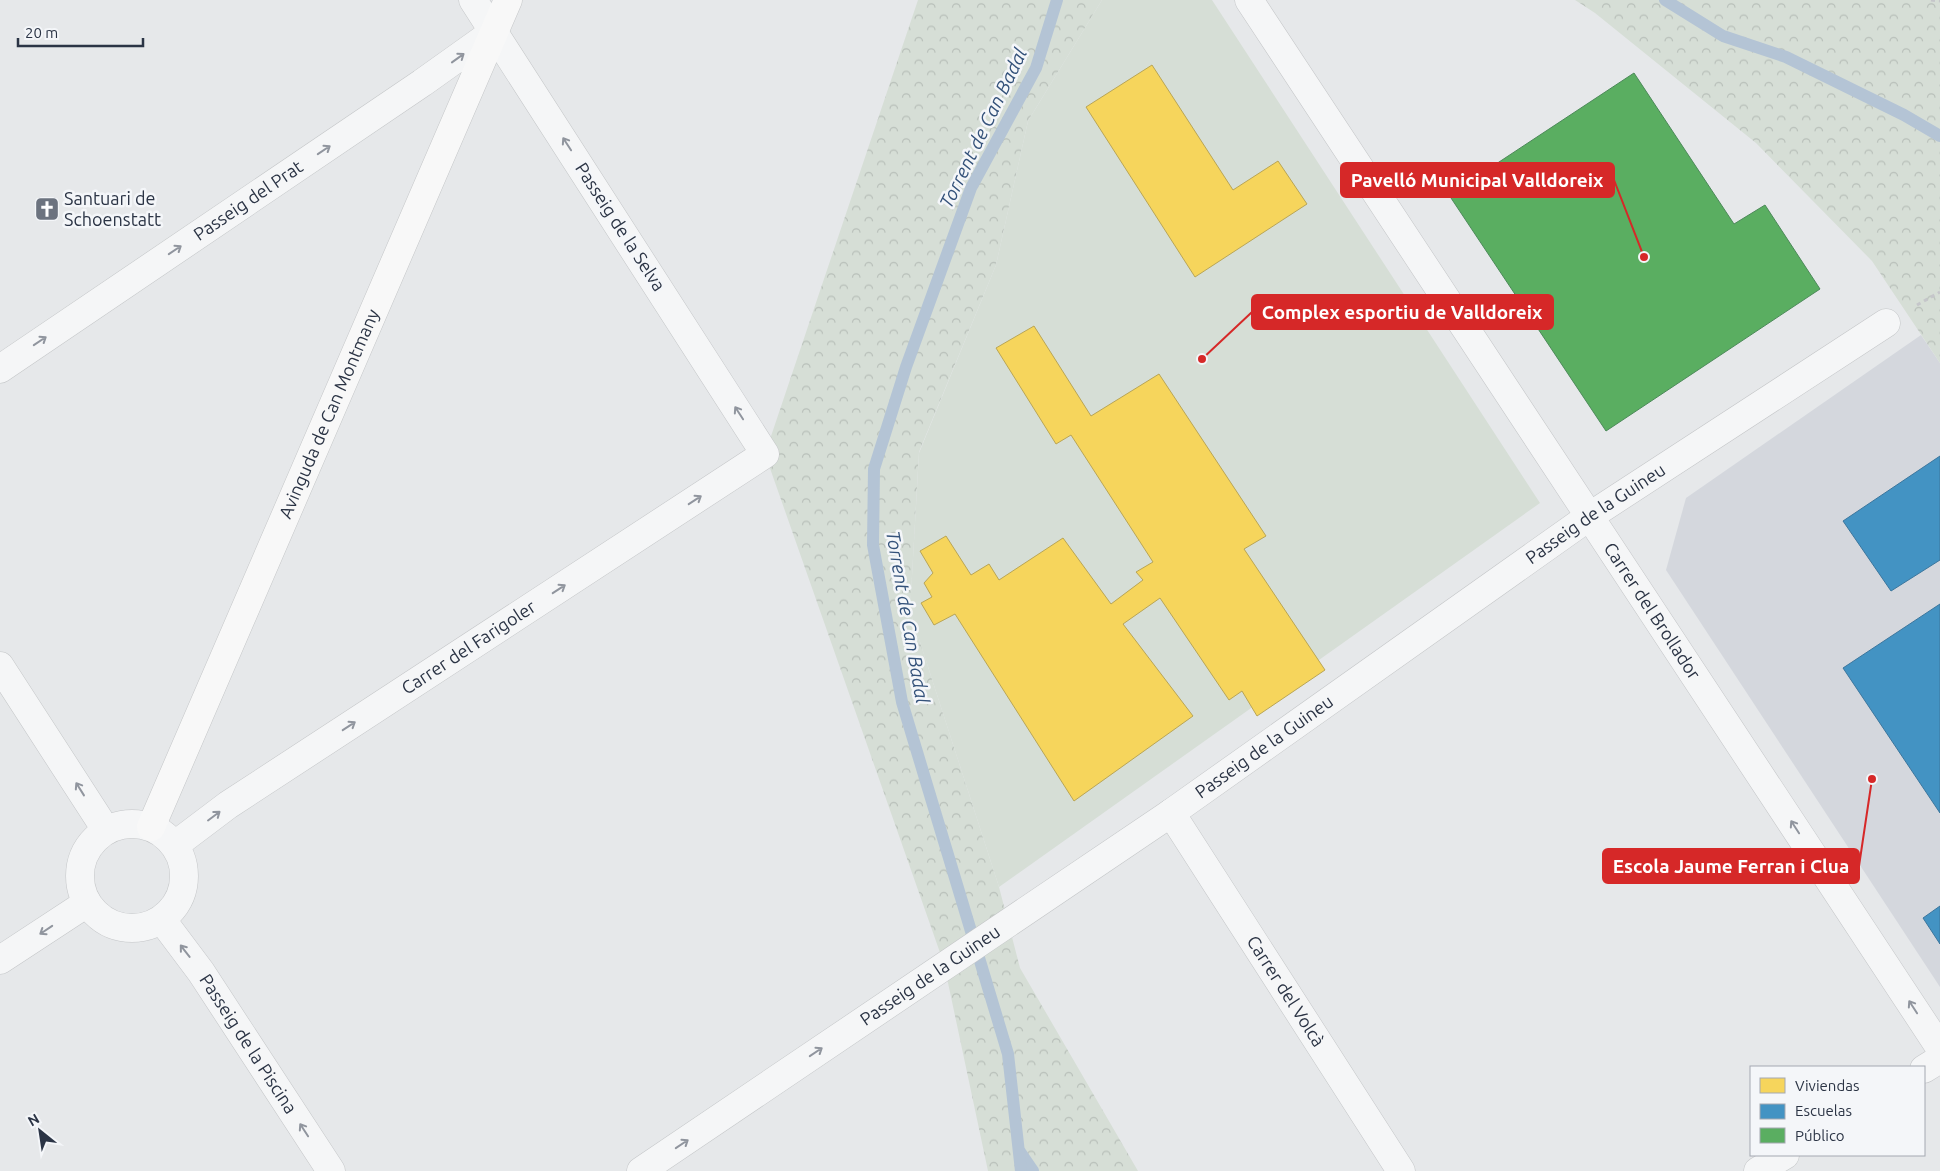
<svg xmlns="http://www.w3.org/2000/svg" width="1940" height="1171" viewBox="0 0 1940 1171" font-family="Ubuntu,sans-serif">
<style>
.built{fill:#d4d7dd}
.forest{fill:url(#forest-crowns)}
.pitch{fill:#d6ded6}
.homes{fill:#f6d55c;stroke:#b9a555}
.schools{fill:#4393c3;stroke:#3c769d}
.public{fill:#5aae61;stroke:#4c8959}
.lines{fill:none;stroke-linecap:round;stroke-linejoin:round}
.stream{stroke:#b4c4d5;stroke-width:12}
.street-casing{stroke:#c4c6c8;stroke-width:29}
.secondary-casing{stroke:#c4c6c8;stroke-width:29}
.path{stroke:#c5c6ca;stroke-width:3;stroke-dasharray:4 4;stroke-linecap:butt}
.street{stroke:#f5f6f7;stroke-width:28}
.secondary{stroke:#f8f8f8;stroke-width:28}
.oneway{stroke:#90959e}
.labels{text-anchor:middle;stroke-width:5;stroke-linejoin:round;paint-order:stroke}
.poi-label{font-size:18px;fill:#2b3445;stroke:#f4f6f9;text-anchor:start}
.street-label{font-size:18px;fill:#2b3445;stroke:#f4f6f9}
.water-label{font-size:19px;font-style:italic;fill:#34527a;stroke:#f4f6f9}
.leader{fill:none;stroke:#d62828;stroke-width:2}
.callout-dot{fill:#d62828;stroke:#f4f6f9;stroke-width:2}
.callout{fill:#d62828;stroke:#d62828;stroke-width:2}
.callout-label{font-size:19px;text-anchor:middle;font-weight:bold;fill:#fff}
</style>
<defs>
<pattern id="forest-crowns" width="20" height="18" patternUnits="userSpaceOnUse" patternTransform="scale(1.25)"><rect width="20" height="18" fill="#d6ded6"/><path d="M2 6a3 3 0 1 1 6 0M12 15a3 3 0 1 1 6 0" fill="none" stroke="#b8bfb9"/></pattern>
</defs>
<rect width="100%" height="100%" fill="#e6e8ea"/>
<polygon class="built" points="1921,335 1940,363 1940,987 1666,570 1686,498"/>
<g class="forest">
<polygon points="918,0 1102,0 1028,121 996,265 919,452 910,611 999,887 1020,968 1138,1171 988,1171 944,964 765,454"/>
<polygon points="1575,0 1940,0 1940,363 1872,261 1756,143 1595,13"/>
</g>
<polygon class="pitch" points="1102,0 1212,0 1540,503 999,887 910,611 919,453 996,265 1028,121"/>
<g class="homes">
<polygon points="1152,65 1233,190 1278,161 1307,204 1195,277 1086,107"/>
<polygon points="1034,326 1091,416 1159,374 1266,536 1244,549 1325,670 1257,716 1242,691 1229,700 1160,598 1123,624 1193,716 1074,801 955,614 934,625 921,603 932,597 924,583 933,573 920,551 946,536 971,575 989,564 999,580 1063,538 1111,604 1143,580 1136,572 1153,562 1071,435 1056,444 996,348"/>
</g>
<g class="schools">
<polygon points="1940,456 1940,560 1891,591 1843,521"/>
<polygon points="1940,604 1940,813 1843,668"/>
<polygon points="1940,906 1940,944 1923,918"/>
</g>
<polygon class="public" points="1634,73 1734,224 1765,205 1820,289 1606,431 1449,195"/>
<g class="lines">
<g class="stream">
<polyline points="1665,0 1723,36 1786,57 1904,115 1940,136"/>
<polyline points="1020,1152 1033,1171"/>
<polyline points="1021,1171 1008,1054 902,702 873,545 874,469 906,367 971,188 1036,68 1057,0"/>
</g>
<defs>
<g id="street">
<path id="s1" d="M1249,0L1940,1048"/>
<path id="s2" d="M0,369L422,83L495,31"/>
<polyline points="0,666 106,830"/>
<path id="s3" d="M1171,813L1401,1171"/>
<circle cx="132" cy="876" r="52"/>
<path id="s4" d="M175,845L228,805L765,454L473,0"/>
<path id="s5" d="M162,920L201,972L331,1171"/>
<polyline points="0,960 87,903"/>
<polyline points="1924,1069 1940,1059"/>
<path id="s6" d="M641,1171L1171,813L1590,516L1886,323"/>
<polyline points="1758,1171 1785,1155"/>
</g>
<g id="secondary">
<path id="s7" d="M151,827L508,0"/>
</g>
</defs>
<use href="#street" class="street-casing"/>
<use href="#secondary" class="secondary-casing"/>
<g class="path">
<polyline points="1931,0 1940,1"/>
<polyline points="1917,305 1940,292"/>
</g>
<use href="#street" class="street"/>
<use href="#secondary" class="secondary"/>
</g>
<defs><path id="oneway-shaft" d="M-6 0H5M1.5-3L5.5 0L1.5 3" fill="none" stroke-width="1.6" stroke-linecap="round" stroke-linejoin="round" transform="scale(1.25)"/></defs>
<g class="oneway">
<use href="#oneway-shaft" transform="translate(458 58) rotate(-36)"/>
<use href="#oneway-shaft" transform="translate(567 144) rotate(-123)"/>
<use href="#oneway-shaft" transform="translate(324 150) rotate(-34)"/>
<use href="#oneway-shaft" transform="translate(175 250) rotate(-34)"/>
<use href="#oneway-shaft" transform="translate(40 341) rotate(-34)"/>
<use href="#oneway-shaft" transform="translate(739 413) rotate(-123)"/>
<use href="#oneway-shaft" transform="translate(695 500) rotate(-33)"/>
<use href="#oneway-shaft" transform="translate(559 589) rotate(-33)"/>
<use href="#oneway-shaft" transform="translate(349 726) rotate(-33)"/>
<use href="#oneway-shaft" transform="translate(80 789) rotate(-122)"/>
<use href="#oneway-shaft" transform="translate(214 816) rotate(-37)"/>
<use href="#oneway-shaft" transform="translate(1795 827) rotate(-123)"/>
<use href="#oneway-shaft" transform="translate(46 930) rotate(146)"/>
<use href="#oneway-shaft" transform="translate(185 951) rotate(-128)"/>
<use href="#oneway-shaft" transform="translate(1913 1007) rotate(-123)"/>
<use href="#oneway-shaft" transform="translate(816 1052) rotate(-34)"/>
<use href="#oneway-shaft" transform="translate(304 1130) rotate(-123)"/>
<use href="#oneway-shaft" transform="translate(682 1144) rotate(-34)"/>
</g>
<defs>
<symbol id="church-square" viewBox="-11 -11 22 22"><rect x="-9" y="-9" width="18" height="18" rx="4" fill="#6c737f" stroke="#f4f6f9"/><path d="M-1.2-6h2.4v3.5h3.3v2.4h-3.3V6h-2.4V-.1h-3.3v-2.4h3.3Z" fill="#fff"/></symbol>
</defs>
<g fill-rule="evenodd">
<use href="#church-square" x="33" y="195" width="28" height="28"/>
</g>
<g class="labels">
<g class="poi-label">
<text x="64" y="205">Santuari de<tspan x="64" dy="21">Schoenstatt</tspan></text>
</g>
<g class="street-label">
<text dy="6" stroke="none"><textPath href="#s2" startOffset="300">Passeig del Prat</textPath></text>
<text transform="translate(620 227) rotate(57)" y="6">Passeig de la Selva</text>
<text dy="6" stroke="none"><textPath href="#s7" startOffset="450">Avinguda de Can Montmany</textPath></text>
<text dy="6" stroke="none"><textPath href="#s6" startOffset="1159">Passeig de la Guineu</textPath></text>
<text dy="6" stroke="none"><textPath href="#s1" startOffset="732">Carrer del Brollador</textPath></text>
<text dy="6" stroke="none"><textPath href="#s4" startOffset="354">Carrer del Farigoler</textPath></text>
<text dy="6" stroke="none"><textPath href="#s6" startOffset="754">Passeig de la Guineu</textPath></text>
<text dy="6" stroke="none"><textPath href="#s6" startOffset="349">Passeig de la Guineu</textPath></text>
<text dy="6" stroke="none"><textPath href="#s3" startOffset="212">Carrer del Volcà</textPath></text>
<text dy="6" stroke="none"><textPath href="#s5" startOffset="151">Passeig de la Piscina</textPath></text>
</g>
<g class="water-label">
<text transform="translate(983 128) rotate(-64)" y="7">Torrent de Can Badal</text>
<text transform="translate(908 617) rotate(80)" y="7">Torrent de Can Badal</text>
</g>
</g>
<path class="leader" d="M1644 257L1614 180M1202 359L1252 312M1872 779L1859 866"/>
<g class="callout-dot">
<circle cx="1644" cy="257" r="5"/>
<circle cx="1202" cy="359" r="5"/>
<circle cx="1872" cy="779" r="5"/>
</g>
<g class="callout">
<rect x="1341" y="163" width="273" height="34" rx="5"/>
<rect x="1252" y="295" width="301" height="34" rx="5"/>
<rect x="1603" y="849" width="256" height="34" rx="5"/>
</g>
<g class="callout-label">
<text x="1477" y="187">Pavelló Municipal Valldoreix</text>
<text x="1402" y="319">Complex esportiu de Valldoreix</text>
<text x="1731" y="873">Escola Jaume Ferran i Clua</text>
</g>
<rect x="1750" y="1066" width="175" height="90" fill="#f4f6f9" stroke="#a4a8b1"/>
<rect x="1760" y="1078" width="25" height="15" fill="#f6d55c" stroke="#a4a8b1"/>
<text x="1795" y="1091" font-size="15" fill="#2b3445">Viviendas</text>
<rect x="1760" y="1104" width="25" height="15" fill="#4393c3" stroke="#a4a8b1"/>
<text x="1795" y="1116" font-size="15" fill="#2b3445">Escuelas</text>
<rect x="1760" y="1128" width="25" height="15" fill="#5aae61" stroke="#a4a8b1"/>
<text x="1795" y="1141" font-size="15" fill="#2b3445">Público</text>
<g transform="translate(40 1131) rotate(330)" stroke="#f4f6f9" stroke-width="4" paint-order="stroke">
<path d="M0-4L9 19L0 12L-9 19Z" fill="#2b3445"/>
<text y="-8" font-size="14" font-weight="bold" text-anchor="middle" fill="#2b3445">N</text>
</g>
<path d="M18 38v8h125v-8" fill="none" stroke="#2b3445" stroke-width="2.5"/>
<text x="25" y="38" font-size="15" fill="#2b3445" stroke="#f4f6f9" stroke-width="4" paint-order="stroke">20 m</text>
</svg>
